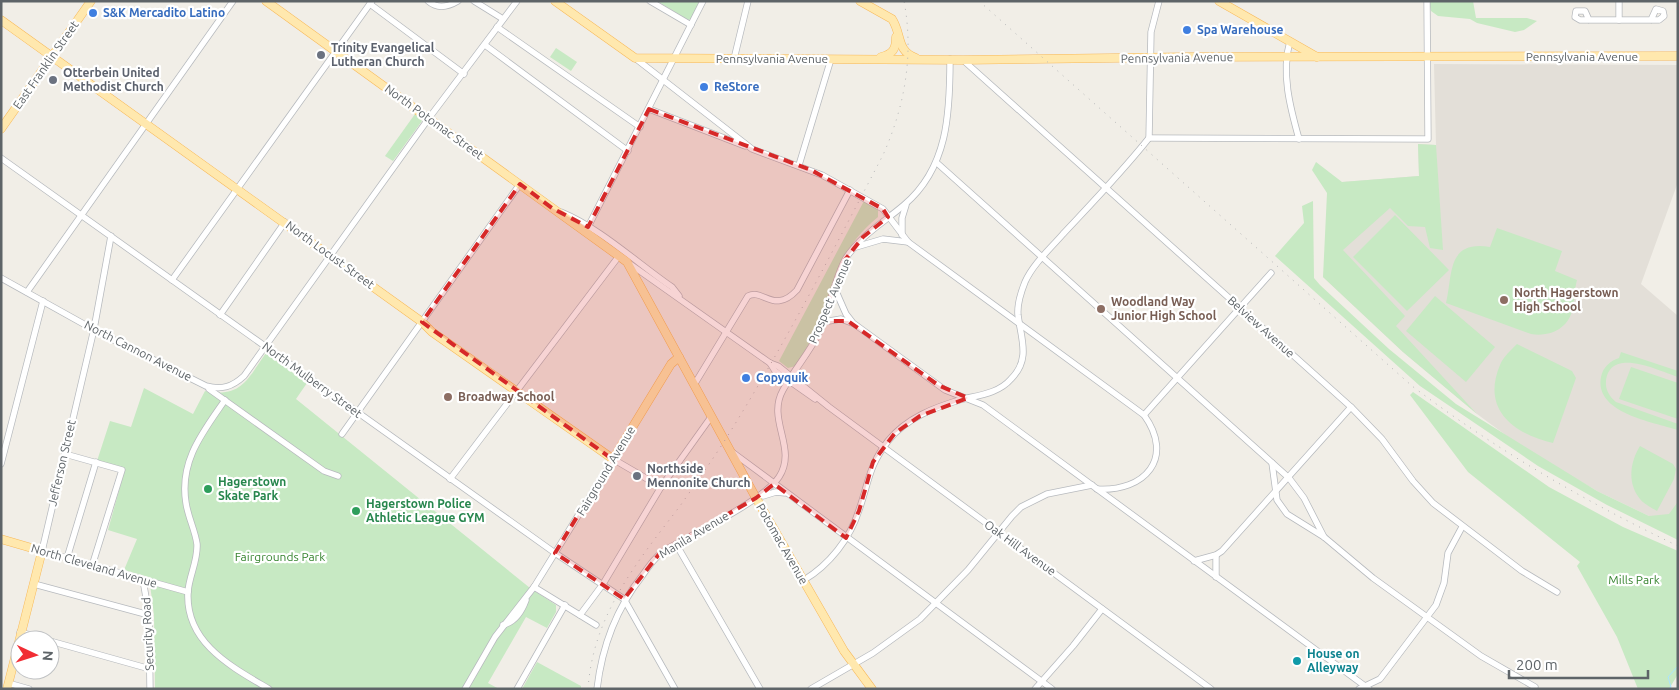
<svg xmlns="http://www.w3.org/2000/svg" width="1679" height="690" viewBox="0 0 1679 690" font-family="Ubuntu,sans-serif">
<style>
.education{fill:#e3dfd8}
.green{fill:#c7e9c3}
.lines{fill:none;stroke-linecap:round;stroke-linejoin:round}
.stream{stroke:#a9e4ff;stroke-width:1}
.minor-casing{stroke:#b7babe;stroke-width:7}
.major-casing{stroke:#f8b959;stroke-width:9}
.minor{stroke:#fff;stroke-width:5.5}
.major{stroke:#ffe8ae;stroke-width:8}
.rail{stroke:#b5b6b7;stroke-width:1;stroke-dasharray:1 6;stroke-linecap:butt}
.marked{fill:#d62828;fill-opacity:0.2;stroke:#d62828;stroke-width:4;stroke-dasharray:10 6;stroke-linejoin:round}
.shop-dot{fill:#3f7fe0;stroke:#fff;stroke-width:2}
.worship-dot{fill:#6b7280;stroke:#fff;stroke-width:2}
.education-dot{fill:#8d6e63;stroke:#fff;stroke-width:2}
.leisure-dot{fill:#2e9e5b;stroke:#fff;stroke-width:2}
.culture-dot{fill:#0f9aa8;stroke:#fff;stroke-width:2}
.labels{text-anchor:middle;stroke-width:4.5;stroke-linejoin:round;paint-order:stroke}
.shop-label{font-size:12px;font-weight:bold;fill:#366cbe;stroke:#fff;text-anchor:start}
.worship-label{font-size:12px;font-weight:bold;fill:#5b616d;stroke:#fff;text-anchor:start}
.street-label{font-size:12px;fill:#5e6468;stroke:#fff}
.education-label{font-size:12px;font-weight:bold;fill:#785e54;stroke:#fff;text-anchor:start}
.leisure-label{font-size:12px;font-weight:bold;fill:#27864d;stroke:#fff;text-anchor:start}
.park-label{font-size:12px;fill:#378430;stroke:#fff}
.culture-label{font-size:12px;font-weight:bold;fill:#0d838f;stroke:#fff;text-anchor:start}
</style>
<rect width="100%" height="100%" fill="#f1eee7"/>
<polygon class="education" points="1434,64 1678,65 1678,182 1641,284 1678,316 1678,534 1649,516 1597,491 1522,447 1477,414 1403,352 1323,277 1342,182 1419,176 1418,144 1436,145"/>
<g class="green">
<polygon points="657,1 700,1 691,19 688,20"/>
<polygon points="1473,1 1476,18 1527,18 1537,21 1524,30 1515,32 1477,23 1470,19 1438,16 1431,11 1429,2"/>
<polygon points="556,48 577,62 571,71 550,57"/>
<polygon points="415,114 422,121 393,161 385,156"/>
<polygon points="1418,144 1436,145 1443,250 1430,248 1425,227 1408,226 1390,208 1343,250 1405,316 1396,326 1477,414 1403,352 1323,277 1327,193 1312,170 1316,162 1342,182 1419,176"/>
<path d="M864,201L878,210V217C841,248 842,266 826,308C818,329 807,348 796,366L788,368L779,361Z"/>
<polygon points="1313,201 1314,278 1320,285 1389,349 1456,404 1597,491 1649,516 1669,514 1677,503 1678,540 1607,505 1538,466 1420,386 1275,256 1304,223 1302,206"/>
<polygon points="1395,215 1449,270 1407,311 1353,257"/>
<path d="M1497,228L1562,251L1555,271L1577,280C1574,291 1575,301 1572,311C1567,330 1548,337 1531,334L1446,303C1453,275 1446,240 1490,247Z"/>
<polygon points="1435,296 1495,347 1466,382 1406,331"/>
<path d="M1517,344L1572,371L1576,378L1553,443C1514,434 1481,410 1500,365C1503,357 1511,350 1517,344Z"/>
<path d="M1621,352L1678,371V377C1659,371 1610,346 1606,381C1605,390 1610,397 1616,402L1678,424V430C1653,422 1594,413 1601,377C1603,367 1610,361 1619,358Z"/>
<path d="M266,353L307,383L296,399L530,588L556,605V612L547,628L526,617L488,683L499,689H155L154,615L149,577L124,570L137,539L108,530L125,469L97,461L110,421L131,427L144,388L193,414L205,391C241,398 247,380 266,353Z"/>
<polygon points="1631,367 1678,383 1678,419 1619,399"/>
<polygon points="1413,392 1549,487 1623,527 1678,551 1678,674 1669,689 1638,689 1617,637 1577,566 1580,562 1468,472 1410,395"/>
<path d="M1640,446L1673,464L1676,469L1674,479L1657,511C1652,508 1644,504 1640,499C1627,483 1630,462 1640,446Z"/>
<polygon points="537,662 581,686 581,689 522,689"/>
</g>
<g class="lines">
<polyline class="stream" points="1668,689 1671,687 1668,677 1678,666"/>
<defs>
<g id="minor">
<path d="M428,1C437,9 448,7 458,1"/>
<polyline points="474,1 503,19"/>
<polyline points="650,1 691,25"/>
<polyline points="1619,1 1619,20"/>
<polyline points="370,4 464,74"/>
<polyline points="1589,20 1585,11 1576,11 1575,17 1580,20 1659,20 1664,16 1663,11 1656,9 1651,20"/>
<polyline points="497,27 640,127"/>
<path d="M1290,41C1281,73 1290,107 1299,139"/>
<polyline points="485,45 628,151"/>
<path d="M635,58L752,149L822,175L883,209L908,242L1144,415C1175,458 1145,492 1097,489"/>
<polyline points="734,59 748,1"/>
<polyline points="963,60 1351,407 1382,439 1413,481 1433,503 1522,571 1557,592"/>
<polyline points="649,109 745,146"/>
<polyline points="1149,138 1428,139 1427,1"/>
<polyline points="1,158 555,553 624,599 675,689"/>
<polyline points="937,163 1289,478 1304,498 1324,537"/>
<polyline points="799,165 831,59"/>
<path d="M561,212C600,228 637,263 672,287L679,296"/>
<polyline points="588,227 703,1"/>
<polyline points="902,235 902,218 906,205"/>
<polyline points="111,236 94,329 42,551 188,592"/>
<polyline points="856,247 883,239 908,242"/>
<polyline points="630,264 770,363 778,366 829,407 1211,689"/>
<path d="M1,278L98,332L206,386C222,390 232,387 244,376L429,118L517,1"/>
<polyline points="172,280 372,1"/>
<polyline points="835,289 846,314 853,323 945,390 983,405 1369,689"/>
<polyline points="27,292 233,1"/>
<polyline points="220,315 285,222"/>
<polyline points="823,322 841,319 852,323"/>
<polyline points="770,363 775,371 815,399"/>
<path d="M694,385L748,296C763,288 774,315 797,290L850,190"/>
<polyline points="209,389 324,471 338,476"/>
<path d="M225,400C203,432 179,461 186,503C188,517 195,530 197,544C198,561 189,576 188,592C185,643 232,667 269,689"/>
<polyline points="1144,415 1271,273"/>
<polyline points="342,434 520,184"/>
<polyline points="732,452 1052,689"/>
<polyline points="65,454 122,470 92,566"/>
<polyline points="1272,463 1277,500 1287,514 1324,537 1373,578 1481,656 1535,687"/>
<polyline points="1,464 43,301"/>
<polyline points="450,479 619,256"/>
<polyline points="763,496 776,492 785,493"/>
<polyline points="676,544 760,689"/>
<polyline points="1216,555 1216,577"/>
<polyline points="67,558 96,462"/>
<polyline points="1194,561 1216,555 1222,551 1351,407"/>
<polyline points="143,580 149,615 150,689"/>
<path d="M804,580C829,565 850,539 859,510C869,482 868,467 888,441C906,418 935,407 963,399C980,395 999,393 1011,379C1031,359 1021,339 1018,315C1017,304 1021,292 1025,282C1033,264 1050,249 1063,234C1092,203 1122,172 1149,138L1151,32L1159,1"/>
<polyline points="34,584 149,615"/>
<polyline points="534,587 596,625"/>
<polyline points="580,615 603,584 661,487 711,417"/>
<path d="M503,625C515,622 522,611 526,600"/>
<polyline points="20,632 48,640"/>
<polyline points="50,641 150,669"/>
<polyline points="8,683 29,689"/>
<polyline points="465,689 495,637 534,587 613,459 661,487"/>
<polyline points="517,689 565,605"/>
<path d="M597,689C602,646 616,609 642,576C649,566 655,557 665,550C693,534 763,501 779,477C798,448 766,420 783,390C794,370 809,353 819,333C829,311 835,277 846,258C861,235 883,223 904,205C948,168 950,113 950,59"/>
<polyline points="811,689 873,653 920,619 968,570 1012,516 1021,507 1047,494 1092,485"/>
<polyline points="1035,689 1073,646 1102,609"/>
<polyline points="1359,689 1380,679 1436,605 1444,583 1448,553 1462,527"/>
</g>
<g id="major">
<polyline points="266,1 627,262 756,498 844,651 872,689"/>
<polyline points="555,1 635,58 963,60 1188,57 1678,56"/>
<path d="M860,1L892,19C902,34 896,51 916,58"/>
<polyline points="1219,1 1317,57"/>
<polyline points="1,20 422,322 432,332 613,459 671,364 679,357"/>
<path d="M881,57C893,54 896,49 896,37"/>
<polyline points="1,129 91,1"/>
<polyline points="1,539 42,551 7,689"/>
</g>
</defs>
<use href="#minor" class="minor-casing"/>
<use href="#major" class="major-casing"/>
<use href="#minor" class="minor"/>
<use href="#major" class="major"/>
<g class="rail">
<path d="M979,1L1412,386C1495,449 1584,501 1678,546"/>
<path d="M588,689C593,615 637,562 680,506C699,479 718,452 735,424C788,338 836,245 883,155C905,106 914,54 904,1"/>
</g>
</g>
<path class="marked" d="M649,109L811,170L883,209L888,217L863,237L845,260L824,321H848L938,385L968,398L920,416L895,433L873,462L859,511L846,538L774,484L756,498L660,553L624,599L555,553L612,459L422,322L520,184L552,208L588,227Z"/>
<g class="shop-dot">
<circle cx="93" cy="13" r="5"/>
<circle cx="1187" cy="30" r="5"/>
<circle cx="704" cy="87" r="5"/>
<circle cx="746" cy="378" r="5"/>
</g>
<g class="worship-dot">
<circle cx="321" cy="55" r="5"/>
<circle cx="53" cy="80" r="5"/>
<circle cx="637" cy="476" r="5"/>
</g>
<g class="education-dot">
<circle cx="1504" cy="300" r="5"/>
<circle cx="1101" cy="309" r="5"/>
<circle cx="448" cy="397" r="5"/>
</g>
<g class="leisure-dot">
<circle cx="208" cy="489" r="5"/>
<circle cx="356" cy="511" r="5"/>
</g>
<circle class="culture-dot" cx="1297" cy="661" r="5"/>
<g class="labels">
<g class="shop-label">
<text x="103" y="17">S&amp;K Mercadito Latino</text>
<text x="1197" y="34">Spa Warehouse</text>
<text x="714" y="91">ReStore</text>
<text x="756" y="382">Copyquik</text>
</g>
<g class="worship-label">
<text x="331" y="52">Trinity Evangelical<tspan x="331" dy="14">Lutheran Church</tspan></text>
<text x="63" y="77">Otterbein United<tspan x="63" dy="14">Methodist Church</tspan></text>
<text x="647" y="473">Northside<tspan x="647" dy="14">Mennonite Church</tspan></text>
</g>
<g class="street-label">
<text x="1582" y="61">Pennsylvania Avenue</text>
<text transform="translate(1177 58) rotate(-1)" y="4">Pennsylvania Avenue</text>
<text x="772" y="63">Pennsylvania Avenue</text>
<text transform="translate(46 65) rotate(-55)" y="4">East Franklin Street</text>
<text transform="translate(434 122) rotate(36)" y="4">North Potomac Street</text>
<text transform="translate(330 255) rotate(36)" y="4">North Locust Street</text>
<text transform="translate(830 301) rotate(-67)" y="4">Prospect Avenue</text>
<text transform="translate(1261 327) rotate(42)" y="4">Belview Avenue</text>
<text transform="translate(138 351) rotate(27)" y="4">North Cannon Avenue</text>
<text transform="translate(312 380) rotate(36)" y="4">North Mulberry Street</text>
<text transform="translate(62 463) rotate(-77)" y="4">Jefferson Street</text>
<text transform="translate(606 471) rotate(-59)" y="4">Fairground Avenue</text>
<text transform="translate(694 535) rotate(-31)" y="4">Manila Avenue</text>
<text transform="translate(782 544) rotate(60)" y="4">Potomac Avenue</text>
<text transform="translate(1020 548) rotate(36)" y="4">Oak Hill Avenue</text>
<text transform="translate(94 566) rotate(16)" y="4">North Cleveland Avenue</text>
<text transform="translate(148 634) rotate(-93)" y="4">Security Road</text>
</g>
<g class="education-label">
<text x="1514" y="297">North Hagerstown<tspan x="1514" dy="14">High School</tspan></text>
<text x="1111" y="306">Woodland Way<tspan x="1111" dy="14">Junior High School</tspan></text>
<text x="458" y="401">Broadway School</text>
</g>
<g class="leisure-label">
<text x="218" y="486">Hagerstown<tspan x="218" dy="14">Skate Park</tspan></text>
<text x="366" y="508">Hagerstown Police<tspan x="366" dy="14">Athletic League GYM</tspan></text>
</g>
<g class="park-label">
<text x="280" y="561">Fairgrounds Park</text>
<text x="1634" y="584">Mills Park</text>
</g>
<g class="culture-label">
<text x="1307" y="658">House on<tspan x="1307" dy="14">Alleyway</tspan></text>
</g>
</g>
<rect width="1679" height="690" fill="none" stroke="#5e6468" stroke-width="5"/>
<g transform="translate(35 655) rotate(94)"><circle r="24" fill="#ffffff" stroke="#bfc1c3"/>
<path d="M0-4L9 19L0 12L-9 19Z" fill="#f12d34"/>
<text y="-8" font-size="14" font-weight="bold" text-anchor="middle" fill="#5e6468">N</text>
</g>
<path d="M1509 670v8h139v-8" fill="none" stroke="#5e6468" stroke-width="2.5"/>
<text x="1516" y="670" font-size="15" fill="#5e6468" stroke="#ffffff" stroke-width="4" paint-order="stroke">200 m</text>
</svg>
